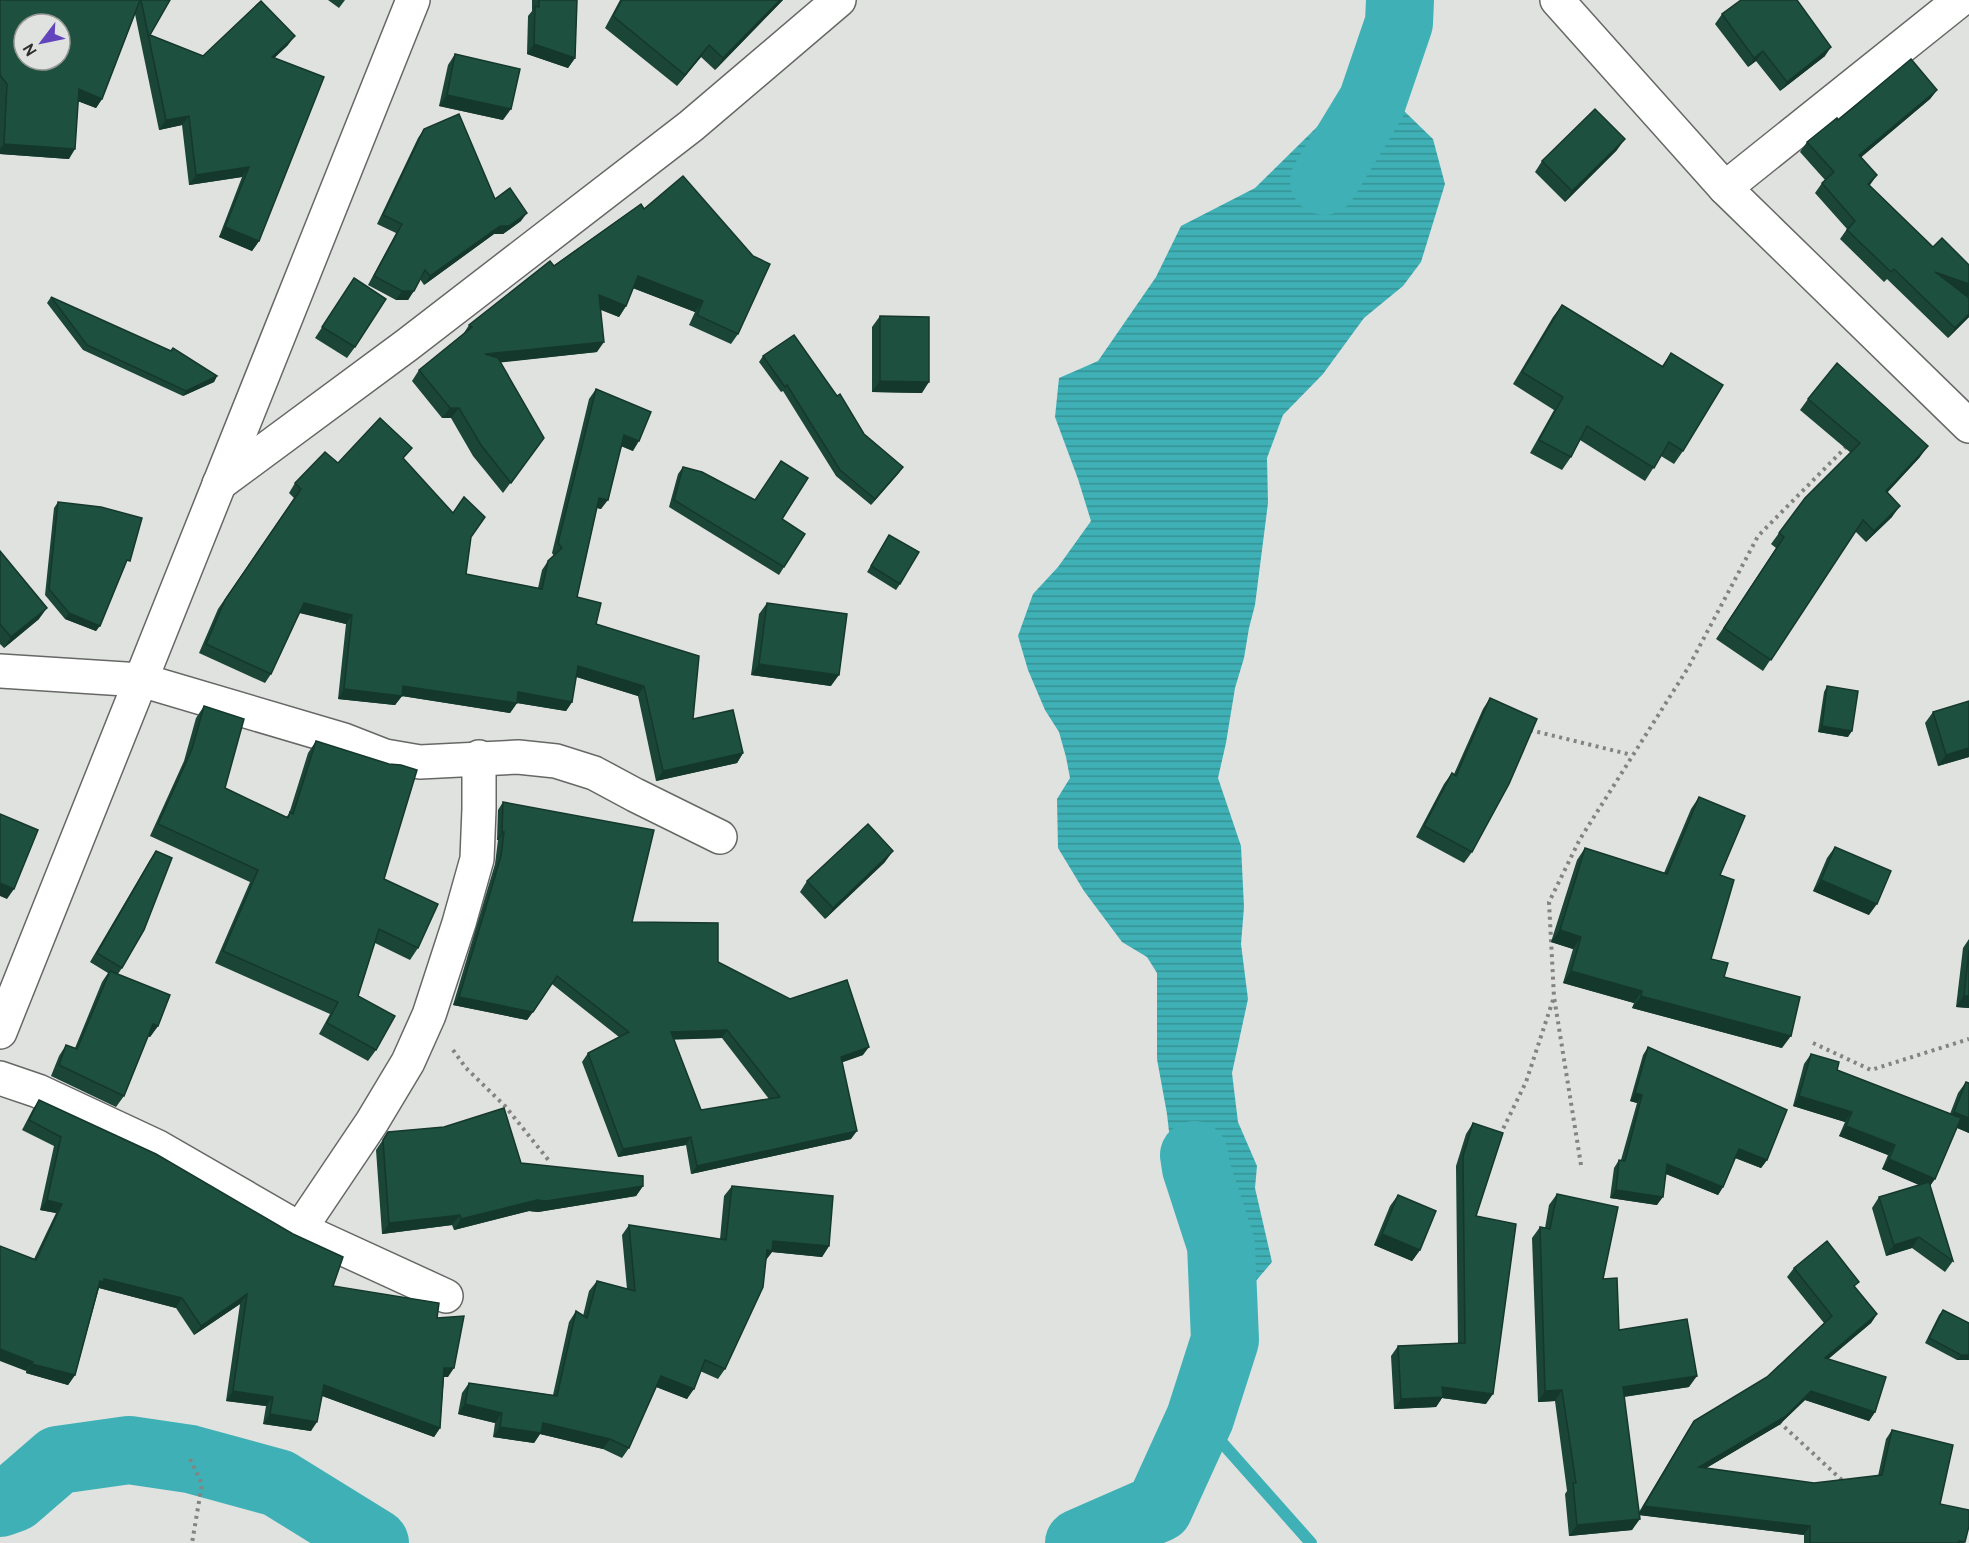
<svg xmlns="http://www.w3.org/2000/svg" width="1969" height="1543" viewBox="0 0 1969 1543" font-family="Overpass,sans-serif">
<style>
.water{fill:url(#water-rules)}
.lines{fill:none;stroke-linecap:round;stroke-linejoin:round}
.stream{stroke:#3fb1b6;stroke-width:12}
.river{stroke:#3fb1b6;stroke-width:68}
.street-casing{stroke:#666866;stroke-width:36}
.secondary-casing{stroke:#666866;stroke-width:36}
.path{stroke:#838482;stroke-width:4;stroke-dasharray:3 4.5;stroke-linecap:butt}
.street{stroke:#fff;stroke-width:33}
.secondary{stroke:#fff;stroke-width:33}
.wall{fill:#1a4537;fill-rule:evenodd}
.shaded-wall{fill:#15382d}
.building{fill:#1e5040;stroke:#15382d;stroke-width:1.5;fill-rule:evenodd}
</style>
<defs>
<pattern id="water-rules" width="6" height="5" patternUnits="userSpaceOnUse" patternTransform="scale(1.5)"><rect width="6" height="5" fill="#3fb1b6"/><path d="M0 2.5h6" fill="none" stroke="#359094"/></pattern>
</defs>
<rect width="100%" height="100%" fill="#e0e2df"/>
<polygon class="water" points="1372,102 1402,109 1433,139 1445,184 1421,262 1403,286 1364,318 1323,374 1283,415 1267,458 1268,503 1255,605 1249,628 1244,658 1235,688 1226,743 1218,778 1241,846 1244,907 1241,944 1248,999 1232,1073 1238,1122 1257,1166 1255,1188 1272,1262 1255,1282 1236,1283 1221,1245 1193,1205 1172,1158 1167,1114 1157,1059 1157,973 1147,957 1122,942 1084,891 1058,848 1057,799 1070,778 1066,757 1059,732 1045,710 1028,670 1018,636 1033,594 1058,567 1091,521 1078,479 1055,417 1059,378 1098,361 1156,277 1181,226 1255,188 1319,125 1343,104"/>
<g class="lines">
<polyline class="stream" points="1200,1418 1311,1543"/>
<g class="river">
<polyline points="1324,181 1372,102 1399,23 1400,0"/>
<polyline points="0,1503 14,1498 58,1460 129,1450 190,1459 278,1483 375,1543"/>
<polyline points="1079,1543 1159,1508 1200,1418 1225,1340 1221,1245 1196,1168 1194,1155"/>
</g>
<defs>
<g id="street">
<polyline points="1725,188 1960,0"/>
<polyline points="219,484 407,345 691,126 839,0"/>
<polyline points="0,671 141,680 344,740 385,756 420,762 518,757 556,761 594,773 635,795 720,837"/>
<polyline points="0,1032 413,0"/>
<polyline points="0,1078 38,1091 158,1147 300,1229 446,1296"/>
<polyline points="300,1229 372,1122 408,1062 429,1015 459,923 477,859 479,809 479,757"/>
</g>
<polyline id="secondary" points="1557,0 1725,188 1969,426"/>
</defs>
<use href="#street" class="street-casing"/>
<use href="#secondary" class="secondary-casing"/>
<g class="path">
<polyline points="1530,730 1632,755"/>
<polyline points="1813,1043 1871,1070 1969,1039"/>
<polyline points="453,1050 466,1068 505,1106 550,1162"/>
<polyline points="1500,1135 1526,1082 1553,1000"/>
<polyline points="1581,1165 1554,997 1549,902 1580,839 1688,668 1758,536 1848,445"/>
<polyline points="1779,1422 1844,1482"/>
<polyline points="190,1459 202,1484 192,1543"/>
</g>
<use href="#street" class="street"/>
<use href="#secondary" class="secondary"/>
</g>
<g class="wall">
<polygon points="0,0 170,0 150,35 203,56 288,45 274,58 259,241 252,251 219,237 242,177 189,185 182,125 159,130 135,14 102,99 96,108 78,101 69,159 0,154"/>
<polygon points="328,0 345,0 339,8"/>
<polygon points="532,0 577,0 575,58 568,68 527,54 528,16 532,11"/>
<polygon points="620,0 783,0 715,70 701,57 677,86 605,28"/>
<polygon points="1722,14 1825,56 1780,91 1756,61 1748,67 1715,24"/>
<polygon points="455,54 503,120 439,106 448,65"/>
<polygon points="1937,90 1930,99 1861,157 1870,186 1933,247 1969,265 1969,297 1965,295 1969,298 1969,317 1948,338 1887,279 1884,282 1840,239 1847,229 1815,193 1822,183 1825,180 1800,152 1807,142 1838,120"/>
<polygon points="424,129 495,199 521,221 503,234 494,234 424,285 420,279 408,300 396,300 368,285 396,233 377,224 418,138"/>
<polygon points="1617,150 1565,202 1535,172 1542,161"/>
<polygon points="641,204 738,334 731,344 689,325 695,312 633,288 626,306 619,317 601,310 597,352 500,362 544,438 503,493 473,456 451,418 442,418 412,381 419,370 462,336 469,325"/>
<polygon points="354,278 355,347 347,358 315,338"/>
<polygon points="51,297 217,376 214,382 183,396 83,350 47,303"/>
<polygon points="1562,305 1662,366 1671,353 1683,451 1674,464 1661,456 1645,481 1580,440 1571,457 1562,470 1530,453 1554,410 1513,384 1553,317"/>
<polygon points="880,316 922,393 872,392 872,327"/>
<polygon points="763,356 837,396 864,434 903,467 871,505 836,476 783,391 781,392 759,362"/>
<polygon points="596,389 633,451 622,446 601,509 597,508 577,597 596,624 693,719 743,753 737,763 656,781 638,696 576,677 572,702 566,711 517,703 510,713 402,696 395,705 338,699 346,624 299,613 271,674 265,683 199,653 218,609 294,498 289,493 295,483 338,463 404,459 471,538 466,574 538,588 542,570 548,561 554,556 552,553 589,399"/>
<polygon points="1808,399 1920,457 1887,493 1892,517 1866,542 1855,531 1763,671 1716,639 1776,548 1771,544 1779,533 1851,453 1800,410"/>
<polygon points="683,467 782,519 784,567 779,575 669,507 678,474"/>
<polygon points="58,502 126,567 125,566 96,631 65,619 45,595 54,508"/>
<polygon points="889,535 900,584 896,590 867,572"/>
<polygon points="0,551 39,619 4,648 0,644"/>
<polygon points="767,603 831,686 751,675 759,614"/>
<polygon points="1827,686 1848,737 1818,732 1824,692"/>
<polygon points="1490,698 1472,852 1464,863 1416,837 1444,784 1452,773 1454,774 1483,709"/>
<polygon points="1969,701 1969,757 1938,766 1925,723 1933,712"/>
<polygon points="204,706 225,788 286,817 289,814 308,753 316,741 418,948 410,960 375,943 358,996 376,1050 368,1061 319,1034 330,1014 215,963 250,882 150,836 184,761 196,718"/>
<polygon points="1699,797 1720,875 1711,959 1724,977 1782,1048 1632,1008 1634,1003 1563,983 1573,949 1551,942 1577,860 1585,848 1664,873 1691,809"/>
<path d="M503,802L632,922L718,962L863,1055L842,1062L851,1139L691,1174L686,1145L618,1157L582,1062L588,1053L619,1037L552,984L527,1020L453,1005L495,864L498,840H497L498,810ZM722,1038L769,1099L701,1110L674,1039Z"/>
<polygon points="1835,847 1869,915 1813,891 1827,858"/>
<polygon points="156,851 122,968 118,974 158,1026 150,1037 148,1036 124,1096 116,1107 51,1076 59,1056 66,1045 75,1048 102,982 108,973 90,962 150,860"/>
<polygon points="885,862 825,919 800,892 807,881"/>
<polygon points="1969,939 1969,1008 1956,1007 1963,948"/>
<polygon points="1648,1047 1767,1160 1761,1168 1735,1158 1723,1187 1718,1195 1666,1174 1657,1205 1610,1198 1614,1168 1619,1160 1621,1160 1637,1103 1630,1101 1643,1055"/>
<polygon points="1811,1054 1837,1070 1950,1114 1958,1093 1966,1082 1969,1133 1957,1128 1930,1186 1953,1261 1945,1272 1912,1248 1886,1256 1872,1208 1879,1197 1920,1185 1882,1169 1888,1155 1839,1136 1845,1122 1793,1106 1804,1064"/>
<polygon points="39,1100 333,1286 437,1318 448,1377 444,1377 440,1428 434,1437 322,1396 311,1431 263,1424 266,1406 226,1401 240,1304 194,1335 176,1308 99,1288 75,1375 68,1385 26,1373 34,1259 56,1213 40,1210 54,1146 22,1130 33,1109"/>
<polygon points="1473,1123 1476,1216 1486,1404 1442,1398 1436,1407 1394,1409 1391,1356 1398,1346 1458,1343 1456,1166 1466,1134"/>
<polygon points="388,1132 521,1163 643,1186 636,1196 538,1212 529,1211 454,1230 452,1225 382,1234 376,1150"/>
<polygon points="732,1186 829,1246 822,1257 772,1252 766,1260 725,1369 718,1379 700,1371 687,1399 656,1387 629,1448 622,1458 603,1449 540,1434 534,1443 493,1437 495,1423 458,1414 462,1393 469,1383 553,1395 569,1322 576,1311 583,1316 589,1291 597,1281 627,1289 622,1235 629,1225 720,1239 724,1196"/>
<polygon points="1557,1194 1603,1279 1619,1330 1689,1387 1624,1397 1639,1512 1688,1430 1694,1421 1767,1377 1824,1323 1787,1277 1794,1268 1855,1288 1877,1314 1871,1323 1828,1359 1875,1412 1869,1421 1805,1400 1779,1425 1706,1468 1814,1483 1878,1476 1886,1439 1892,1430 1965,1542 1964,1543 1804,1543 1804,1535 1640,1515 1632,1530 1569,1536 1565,1494 1567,1491 1555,1401 1538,1402 1532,1238 1540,1227 1545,1228 1549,1205"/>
<polygon points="1398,1195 1420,1250 1412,1261 1374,1245 1390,1206"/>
<polygon points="1943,1310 1969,1360 1957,1360 1925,1343 1939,1315"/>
</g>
<g class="shaded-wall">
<polygon points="780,0 783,0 715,70 723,58"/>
<polygon points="295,36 288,45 265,67 272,57"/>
<polygon points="534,44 575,58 568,68 527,54"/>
<polygon points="709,45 701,57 677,86 685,75"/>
<polygon points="1831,47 1825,56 1780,91 1787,82"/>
<polygon points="1763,51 1756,61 1748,67 1754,58"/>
<polygon points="79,89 102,99 96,108 72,99"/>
<polygon points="1937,90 1930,99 1852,165 1859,155"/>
<polygon points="447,95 511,109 503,120 439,106"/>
<polygon points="189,116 182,125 159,130 166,120"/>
<polygon points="1625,139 1617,150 1565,202 1572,191"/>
<polygon points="4,144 75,149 69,159 0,154 0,149"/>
<polygon points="249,167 242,177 189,185 196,175"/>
<polygon points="1877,175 1870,185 1861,194 1868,184"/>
<polygon points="527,213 521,221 503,234 494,234 424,285 430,276 500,226"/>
<polygon points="225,227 259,241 252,251 219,237"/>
<polygon points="1935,272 1969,284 1969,297 1928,282"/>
<polygon points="638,276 703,301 695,312 630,287"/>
<polygon points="402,291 414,291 408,300 396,300"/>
<polygon points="599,295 626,306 619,317 592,306"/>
<polygon points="1969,314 1969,317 1948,338 1955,328"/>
<polygon points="604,342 597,352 477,365 485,354"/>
<polygon points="217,376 214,382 183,396 186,391"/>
<polygon points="880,381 929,382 922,393 872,392"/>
<polygon points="450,408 459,408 451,418 442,418"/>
<polygon points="624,435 639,441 633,451 618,445"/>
<polygon points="1928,446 1920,457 1878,502 1886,491"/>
<polygon points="903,467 899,473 871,505 875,499"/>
<polygon points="599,498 608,500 601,509 593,507"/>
<polygon points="1900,506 1892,517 1866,542 1874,531"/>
<polygon points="304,603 352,615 346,624 297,612"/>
<polygon points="47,608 39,619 4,648 11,637"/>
<polygon points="69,613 100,626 96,631 65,619"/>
<polygon points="759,664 839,675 831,686 751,675"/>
<polygon points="578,666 644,686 638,696 571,675"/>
<polygon points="403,686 517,703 510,713 402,696 395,705 338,699 344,689"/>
<polygon points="518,692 572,702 566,711 511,702"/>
<polygon points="1822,726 1852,731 1848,737 1818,732"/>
<polygon points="1969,748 1969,757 1938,766 1946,755"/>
<polygon points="743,753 737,763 656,781 663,771"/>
<polygon points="502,832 504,832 498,840 497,840"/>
<polygon points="893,851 885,862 825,919 833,908"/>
<polygon points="1821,880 1877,904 1869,915 1813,891"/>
<polygon points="0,883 14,889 7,899 0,896"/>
<polygon points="1560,930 1581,937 1573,949 1551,942"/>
<polygon points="1571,971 1642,991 1634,1003 1563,983"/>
<polygon points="1641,996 1791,1036 1782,1048 1632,1008"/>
<polygon points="1964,996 1969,996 1969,1008 1956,1007"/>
<polygon points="459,997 533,1012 527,1020 453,1005"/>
<polygon points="153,1024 158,1026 150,1037 145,1035"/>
<polygon points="727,1030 722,1038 665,1040 671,1032"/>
<polygon points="869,1047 863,1055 835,1065 841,1057"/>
<polygon points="1635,1093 1642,1095 1637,1103 1630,1101"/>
<polygon points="1799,1096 1852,1112 1845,1122 1793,1106"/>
<polygon points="1954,1112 1969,1118 1969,1133 1946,1123"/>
<polygon points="1846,1126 1895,1145 1888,1155 1839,1136"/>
<polygon points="857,1131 851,1139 691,1174 697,1166"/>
<polygon points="691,1137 686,1145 618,1157 623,1149"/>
<polygon points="1739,1149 1767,1160 1761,1168 1733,1157"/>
<polygon points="1889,1159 1935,1179 1928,1189 1882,1169"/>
<polygon points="1667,1164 1723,1187 1718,1195 1661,1172"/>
<polygon points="643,1186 636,1196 538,1212 529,1211 454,1230 461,1219 537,1200"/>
<polygon points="1616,1190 1663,1197 1657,1205 1610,1198"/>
<polygon points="47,1200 62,1204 56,1213 40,1210"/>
<polygon points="460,1215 452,1225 382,1234 389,1223"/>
<polygon points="1382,1234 1420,1250 1412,1261 1374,1245"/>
<polygon points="1919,1237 1912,1248 1886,1256 1894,1245"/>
<polygon points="773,1241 829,1246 822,1257 772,1252 765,1261 760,1261"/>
<polygon points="104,1279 182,1298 176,1308 99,1288 100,1281"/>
<polygon points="247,1294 240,1304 194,1335 201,1326"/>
<polygon points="1877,1314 1871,1323 1819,1367 1825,1358"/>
<polygon points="0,1349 33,1362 26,1371 0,1361"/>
<polygon points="1961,1355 1969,1355 1969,1360 1957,1360"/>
<polygon points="32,1364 75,1375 68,1385 26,1373"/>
<polygon points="444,1368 454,1368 448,1377 438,1377"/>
<polygon points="661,1376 694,1389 687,1399 654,1386"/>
<polygon points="1697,1376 1689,1387 1615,1398 1623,1387"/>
<polygon points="324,1385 440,1428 434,1437 317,1394"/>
<polygon points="1442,1387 1493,1394 1486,1404 1442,1398 1436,1407 1394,1409 1401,1399"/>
<polygon points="1562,1390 1555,1401 1538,1402 1545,1391"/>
<polygon points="233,1391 273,1397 266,1406 226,1401"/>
<polygon points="1811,1391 1875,1412 1869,1421 1805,1400 1779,1425 1693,1476 1699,1467"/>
<polygon points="465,1404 502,1413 495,1423 458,1414"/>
<polygon points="270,1414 317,1422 311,1431 263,1424"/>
<polygon points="543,1423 610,1439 603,1449 540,1434 534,1443 493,1437 500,1427"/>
<polygon points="1644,1506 1810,1526 1804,1535 1638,1515"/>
<polygon points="1640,1519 1632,1530 1569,1536 1577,1525"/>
</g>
<g class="building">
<path d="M0,0H140L102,99L79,89L75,149L4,144L7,84L0,75ZM24,24H60V60H24Z"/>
<polygon points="141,0 170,0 150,35 203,56 261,1 295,36 272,57 324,77 259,241 225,227 249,167 196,175 189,116 166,120"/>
<polygon points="539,0 577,0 575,58 534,44 535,6 539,7"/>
<polygon points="622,0 780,0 723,58 709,45 685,75 613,16"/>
<polygon points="1741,0 1797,0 1831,47 1787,82 1763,51 1754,58 1722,14"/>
<polygon points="455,54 520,69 511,109 447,95"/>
<polygon points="1911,59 1937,90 1859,155 1877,175 1868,184 1933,247 1942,238 1969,265 1969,284 1935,272 1969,298 1969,314 1955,328 1894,269 1891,272 1847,230 1855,221 1822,183 1834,172 1807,142 1837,118 1838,120"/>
<polygon points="1595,109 1625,139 1572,191 1542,161"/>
<polygon points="459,114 495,199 510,188 527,213 509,226 500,226 430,276 425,270 414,291 402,291 374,276 402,224 383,215 424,129"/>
<polygon points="683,176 753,256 770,264 738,334 697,315 703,301 638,276 626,306 599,295 604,342 485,354 498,358 544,438 511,483 481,445 459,408 450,408 419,370 472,327 469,325 550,261 554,266 641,204 644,209"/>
<polygon points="354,278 386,299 355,347 322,327"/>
<polygon points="51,297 171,351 173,348 217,376 186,391 87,345"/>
<polygon points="1562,305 1663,367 1671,353 1723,385 1683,451 1669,442 1654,468 1587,426 1571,457 1539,440 1563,397 1522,372"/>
<polygon points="880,316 929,317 929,382 880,381"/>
<polygon points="794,335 837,396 840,394 864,434 903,467 875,499 840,470 787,385 785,387 763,356"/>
<polygon points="1837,363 1928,446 1886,491 1900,506 1874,531 1863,520 1771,660 1724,628 1784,537 1779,533 1805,498 1860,443 1808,399"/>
<polygon points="596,389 651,412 639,441 624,435 608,500 599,498 577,597 601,603 596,624 699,656 693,719 733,710 743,753 663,771 644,686 578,666 572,702 518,692 517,703 403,686 402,696 344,689 352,615 304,603 271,674 206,644 225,600 301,489 295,483 325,452 338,463 380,418 412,448 403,458 453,513 464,497 485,517 471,537 466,574 542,589 548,561 562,548 558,543"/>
<polygon points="781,461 808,478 782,519 805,534 784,567 674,500 683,467 702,472 755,500"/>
<polygon points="58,502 101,507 142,518 130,561 127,560 100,626 69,613 49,589"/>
<polygon points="889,535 919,552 900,584 871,566"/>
<polygon points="0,551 47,608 11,637 0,624"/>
<polygon points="767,603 847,614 839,675 759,664"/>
<polygon points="1827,686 1858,691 1852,731 1822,726"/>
<polygon points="1490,698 1537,719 1509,784 1472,852 1424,826 1452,773 1456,776"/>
<polygon points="1969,701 1969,748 1946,755 1933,712"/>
<polygon points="204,706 244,719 225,788 288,818 290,812 293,814 316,741 389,764 401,765 417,770 384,879 438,904 418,948 379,929 358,996 395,1016 376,1050 327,1023 338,1002 223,951 258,870 158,824 192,749"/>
<polygon points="1699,797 1745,816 1720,875 1734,880 1711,959 1728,963 1724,977 1800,997 1791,1036 1641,996 1642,991 1571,971 1581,937 1560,930 1585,848 1667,874"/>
<path d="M503,802L654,830L632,922L718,923V962L790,999L847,980L869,1047L841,1057L857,1131L697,1166L691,1137L623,1149L588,1053L629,1032L557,976L533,1012L459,997L501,856L504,832H502ZM727,1030L780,1097L701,1110L671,1032Z"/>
<polygon points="0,814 38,830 14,889 0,883"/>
<polygon points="868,824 893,851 833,908 807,881"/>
<polygon points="1835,847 1891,871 1877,904 1821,880"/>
<polygon points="156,851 172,858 144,930 122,968 97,953"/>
<polygon points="1969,950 1969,996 1964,996"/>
<polygon points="110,971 170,995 158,1026 153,1024 124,1096 59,1065 66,1045 77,1049"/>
<polygon points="1648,1047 1787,1110 1767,1160 1739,1149 1723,1187 1667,1164 1663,1197 1616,1190 1619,1160 1625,1161 1642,1095 1635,1093"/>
<polygon points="1811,1054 1839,1062 1837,1070 1961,1118 1935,1179 1889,1159 1895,1145 1846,1126 1852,1112 1799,1096"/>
<polygon points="1966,1082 1969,1083 1969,1118 1954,1112"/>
<polygon points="39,1100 156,1154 293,1234 343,1257 333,1286 439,1303 437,1318 464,1316 454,1368 444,1368 440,1428 324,1385 317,1422 270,1414 273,1397 233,1391 247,1294 201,1326 182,1298 104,1279 103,1282 100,1281 75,1375 32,1364 33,1362 0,1349 0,1246 36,1260 62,1204 47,1200 61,1137 29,1120"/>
<polygon points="504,1108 521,1163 643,1176 643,1186 546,1201 537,1200 461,1219 460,1215 389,1223 383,1140 388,1132 444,1127"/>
<polygon points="1473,1123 1503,1133 1476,1216 1516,1224 1493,1394 1442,1387 1443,1397 1401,1399 1398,1346 1465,1343 1463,1156"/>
<polygon points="1929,1182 1953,1261 1919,1237 1894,1245 1879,1197"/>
<polygon points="732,1186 833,1196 829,1246 773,1241 772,1251 767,1250 763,1287 725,1369 705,1360 694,1389 661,1376 629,1448 610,1439 543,1423 541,1433 500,1427 502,1413 465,1404 469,1383 557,1396 576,1311 587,1318 597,1281 635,1291 629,1225 726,1240"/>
<polygon points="1557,1194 1618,1207 1603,1279 1617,1278 1619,1330 1687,1319 1697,1376 1623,1387 1640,1519 1577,1525 1573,1483 1576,1483 1562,1390 1545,1391 1540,1227 1550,1229"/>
<polygon points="1398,1195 1436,1211 1420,1250 1382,1234"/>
<polygon points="1827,1241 1859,1282 1854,1286 1877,1314 1825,1358 1886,1377 1875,1412 1811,1391 1786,1416 1699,1467 1814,1483 1882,1475 1892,1430 1953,1445 1940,1504 1969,1510 1969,1526 1965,1542 1959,1541 1958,1543 1810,1543 1810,1526 1644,1506 1694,1421 1767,1377 1832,1316 1794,1268"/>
<polygon points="1943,1310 1969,1323 1969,1355 1961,1355 1929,1338"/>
</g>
<g transform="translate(42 42) rotate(238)"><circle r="28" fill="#e0e2df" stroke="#989997" stroke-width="1.5"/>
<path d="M0-4.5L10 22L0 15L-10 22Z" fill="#6245bd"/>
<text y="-9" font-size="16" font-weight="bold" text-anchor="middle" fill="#2c2c2b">N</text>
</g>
</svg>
